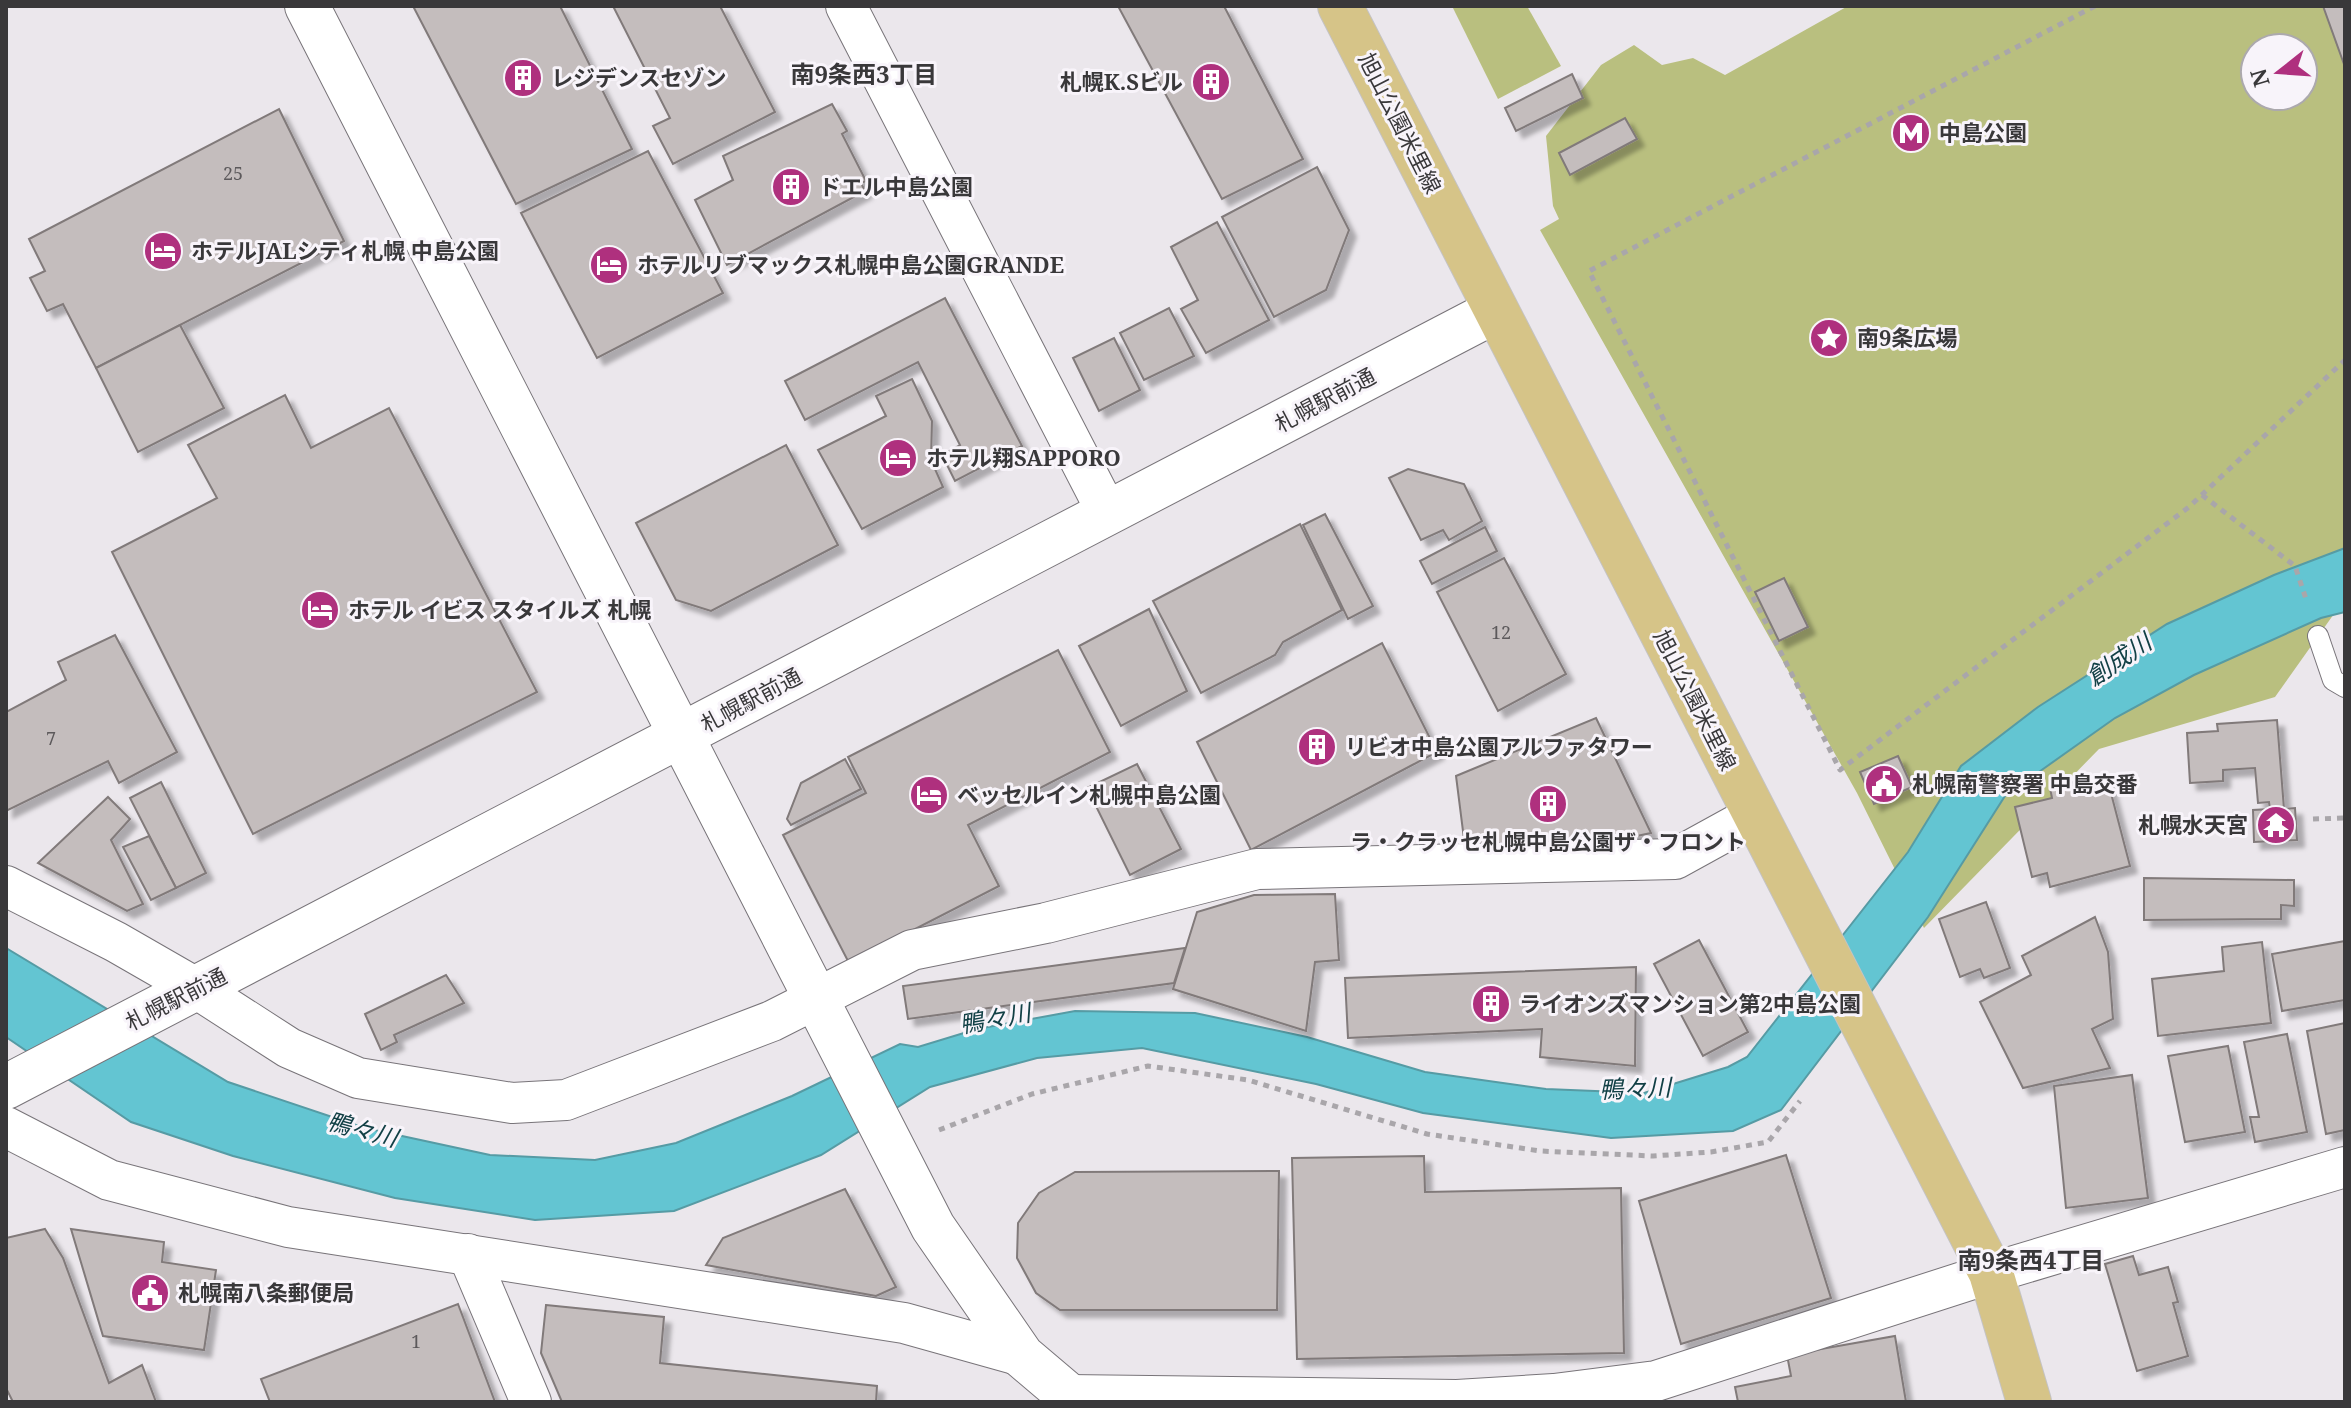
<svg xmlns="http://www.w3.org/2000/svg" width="2351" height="1408" viewBox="0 0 2351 1408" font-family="'Noto Serif','Noto Sans JP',serif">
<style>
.green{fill:#b9bf7f;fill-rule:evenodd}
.water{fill:#63c5d2;stroke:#569ba4;stroke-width:2}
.building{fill:#c4bdbd;stroke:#817a7a;stroke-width:2;filter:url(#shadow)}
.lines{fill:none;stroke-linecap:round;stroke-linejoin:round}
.service-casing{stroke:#787479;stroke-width:22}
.minor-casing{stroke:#787479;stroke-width:42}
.tertiary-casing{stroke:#787479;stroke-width:46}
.primary-casing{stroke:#c4c3c4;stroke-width:46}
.path{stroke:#a9a6aa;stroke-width:5;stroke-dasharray:6 6;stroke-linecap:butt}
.service{stroke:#fff;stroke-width:20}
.minor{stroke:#fff;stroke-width:40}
.tertiary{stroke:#fff;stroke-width:44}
.primary{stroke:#d6c488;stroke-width:44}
.labels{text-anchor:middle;stroke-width:6;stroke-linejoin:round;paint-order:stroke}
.number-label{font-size:18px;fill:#5c595b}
.poi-label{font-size:22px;font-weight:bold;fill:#39383a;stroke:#f8f4fa;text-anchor:start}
.street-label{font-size:22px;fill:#39383a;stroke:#f8f4fa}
.neighbourhood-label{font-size:24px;font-weight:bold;fill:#39383a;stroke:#f8f4fa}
.water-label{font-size:24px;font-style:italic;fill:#124046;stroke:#f8f4fa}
</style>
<defs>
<filter id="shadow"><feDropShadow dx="7" dy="7" stdDeviation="2" flood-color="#0004"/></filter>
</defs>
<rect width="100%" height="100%" fill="#ebe7ec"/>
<g class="green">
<polygon points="1452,6 1527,6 1561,66 1498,99"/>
<path d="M1848,6H2345V603L2336,611L2275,697L2099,749L1924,928L1857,793L1540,230L1559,219L1553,206L1546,136L1601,65L1634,45L1662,65L1693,58L1725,75ZM2255,48H2303V96H2255Z"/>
</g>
<polygon class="water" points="2345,548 2345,612 2321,618 2194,675 2115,718 2005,796 1928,917 1781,1110 1733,1131 1611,1138 1423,1113 1316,1084 1142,1048 1037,1058 930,1087 821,1155 674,1211 535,1220 395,1198 233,1156 131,1122 6,1037 6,948 228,1082 365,1128 490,1155 595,1160 676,1143 792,1096 900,1044 918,1047 977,1029 1075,1011 1195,1013 1307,1037 1425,1072 1546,1089 1644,1093 1728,1067 1747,1057 1908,852 1961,766 2038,707 2167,624 2274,575"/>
<g class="building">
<polygon points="413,6 560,6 632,149 516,204"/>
<polygon points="613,6 720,6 775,112 673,164 653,126 670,118"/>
<polygon points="1118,6 1224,6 1303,159 1222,199"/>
<polygon points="2323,6 2345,6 2345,67"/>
<polygon points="1572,74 1583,98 1516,131 1505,108"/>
<polygon points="832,104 847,131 842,134 866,181 861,183 865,191 727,265 695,200 733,180 723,156"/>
<polygon points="279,109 344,241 96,368 63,304 47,311 30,278 45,271 29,239"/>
<polygon points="1625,118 1637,139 1570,175 1559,153"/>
<polygon points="648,151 723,293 597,358 521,213"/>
<polygon points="1317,167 1349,230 1326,290 1274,317 1222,217"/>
<polygon points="1217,222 1269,320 1206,353 1181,309 1198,300 1171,247"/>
<polygon points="945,298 1022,446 955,481 942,455 960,445 918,362 805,420 785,381"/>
<polygon points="1169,308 1194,356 1144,380 1120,333"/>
<polygon points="180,325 224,408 138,452 96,368"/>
<polygon points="1114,338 1140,390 1099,411 1073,358"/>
<polygon points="912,379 932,421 931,460 943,487 862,529 818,450 886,416 876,396"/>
<polygon points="285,395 311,448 389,408 537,692 253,834 112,552 217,498 188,445"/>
<polygon points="786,445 838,545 711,611 676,600 636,523"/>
<polygon points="1408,469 1464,484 1482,521 1449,540 1443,530 1421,540 1389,478"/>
<polygon points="1325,514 1373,606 1348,619 1303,525"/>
<polygon points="1300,524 1342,610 1283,642 1275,655 1201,693 1153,601"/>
<polygon points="1485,527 1497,551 1432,584 1420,561"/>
<polygon points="1504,558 1566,674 1498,711 1437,592"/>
<polygon points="1784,578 1808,627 1779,641 1755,592"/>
<polygon points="1149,609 1187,691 1121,726 1079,646"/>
<polygon points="115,635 177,752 119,783 108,761 6,811 6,712 66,680 58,662"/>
<polygon points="1382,643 1437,752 1251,850 1197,742"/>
<polygon points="1058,650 1110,752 968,825 999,886 849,963 783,835 866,793 848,757"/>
<polygon points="1596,718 1651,833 1589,846 1465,847 1456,776"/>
<polygon points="2277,720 2284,809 2295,808 2297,840 2254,842 2253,810 2270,809 2269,802 2258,803 2255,768 2223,770 2223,781 2190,783 2187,733 2218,731 2217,724"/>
<polygon points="1898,756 1912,787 1874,804 1860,772"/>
<polygon points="845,759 861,789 791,825 787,819 801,783"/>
<polygon points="1137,764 1181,849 1130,875 1087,788"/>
<polygon points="2106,774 2130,866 2050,887 2047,873 2032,877 2015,807 2052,798 2050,788"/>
<polygon points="161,782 206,873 176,888 130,798"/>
<polygon points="108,797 130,819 111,840 143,904 127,911 38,863"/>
<polygon points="149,836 176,888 151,900 123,847"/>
<polygon points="2144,878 2294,880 2294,906 2281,905 2281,919 2144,920"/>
<polygon points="1335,894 1339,960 1315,962 1306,1031 1173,989 1197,912 1254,895"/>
<polygon points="1986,902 2010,968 1984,978 1980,969 1960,977 1939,919"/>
<polygon points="2095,917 2108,952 2113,1019 2092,1029 2110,1068 2023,1088 1980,1002 2031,975 2022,956"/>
<polygon points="1699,940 1748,1032 1703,1056 1654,964"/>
<polygon points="2345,941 2345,1000 2282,1011 2272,954"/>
<polygon points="2262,942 2271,1023 2158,1036 2152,979 2224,971 2222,947"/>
<polygon points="1185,948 1174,983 908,1019 903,986"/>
<polygon points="1636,967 1635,1066 1540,1057 1542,1029 1348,1038 1345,978"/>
<polygon points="446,975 464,1003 394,1035 397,1042 381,1050 365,1014"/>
<polygon points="2345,1023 2345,1130 2326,1134 2307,1031"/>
<polygon points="2287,1034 2307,1132 2255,1142 2250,1117 2259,1117 2244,1042"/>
<polygon points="2228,1046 2245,1132 2185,1142 2168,1056"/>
<polygon points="2132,1075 2148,1198 2066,1208 2054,1086"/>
<polygon points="1786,1155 1831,1298 1681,1344 1639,1201"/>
<polygon points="1424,1156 1425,1192 1621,1188 1624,1353 1297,1359 1292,1158"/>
<polygon points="1279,1171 1277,1310 1060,1310 1036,1293 1017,1258 1018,1223 1039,1193 1075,1172"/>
<polygon points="845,1189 896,1287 876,1296 706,1265 723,1238"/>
<polygon points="45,1229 63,1258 109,1383 142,1365 156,1402 13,1402 6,1388 6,1238"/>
<polygon points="71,1229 164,1242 162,1262 216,1270 204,1350 103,1336"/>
<polygon points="2133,1256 2139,1275 2168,1267 2178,1302 2173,1303 2188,1356 2137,1371 2105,1264"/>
<polygon points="458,1304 495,1402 270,1402 261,1379"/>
<polygon points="546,1305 664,1317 660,1363 877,1386 876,1402 562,1402 541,1353"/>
<polygon points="1895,1336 1906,1402 1738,1402 1735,1387 1791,1376 1787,1355"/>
</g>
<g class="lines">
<defs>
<polyline id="service" points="2318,636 2333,680 2345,687"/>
<g id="minor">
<polyline points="846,6 1108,514"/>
<polyline points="6,886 116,942 196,988 289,1048 358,1078 512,1103 566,1100 772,1021 912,950 1046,923 1257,869 1675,859 1755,815"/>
<polyline points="6,1127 109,1180 288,1227 904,1323 1022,1356"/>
<polyline points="468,1254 531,1402"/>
<polyline points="1068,1395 1457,1400 1554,1394 1656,1381 1991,1273 2345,1167"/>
</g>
<g id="tertiary">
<polyline points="307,6 933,1227 1022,1356 1068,1395 1071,1402"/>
<polyline points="6,1087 1495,311"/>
</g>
<polyline id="primary" points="1340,6 1991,1273 2029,1402"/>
</defs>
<use href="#service" class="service-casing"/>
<use href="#minor" class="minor-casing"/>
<use href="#tertiary" class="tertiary-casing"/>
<use href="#primary" class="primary-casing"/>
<g class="path">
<polyline points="2095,6 1589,271 1840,770 2189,507 2345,360"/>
<polyline points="2202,495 2295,566 2307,602"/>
<polyline points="2313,819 2345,818"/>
<polyline points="939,1130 1032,1094 1148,1066 1248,1080 1427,1134 1540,1151 1653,1156 1711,1152 1768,1142 1800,1101"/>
</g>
<use href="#service" class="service"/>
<use href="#minor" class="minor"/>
<use href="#tertiary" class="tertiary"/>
<use href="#primary" class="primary"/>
</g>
<defs>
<symbol id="building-disc" viewBox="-11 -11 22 22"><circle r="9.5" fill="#af307e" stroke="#f8f4fa"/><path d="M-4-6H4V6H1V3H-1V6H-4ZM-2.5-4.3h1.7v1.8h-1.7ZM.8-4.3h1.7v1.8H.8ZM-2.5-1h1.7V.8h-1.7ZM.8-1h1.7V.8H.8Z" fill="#fff"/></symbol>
<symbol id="metro-disc" viewBox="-11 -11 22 22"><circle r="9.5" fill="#af307e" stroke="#f8f4fa"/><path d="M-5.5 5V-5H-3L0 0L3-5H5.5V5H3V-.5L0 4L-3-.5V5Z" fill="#fff"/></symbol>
<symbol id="hotel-disc" viewBox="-11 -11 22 22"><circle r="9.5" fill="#af307e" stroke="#f8f4fa"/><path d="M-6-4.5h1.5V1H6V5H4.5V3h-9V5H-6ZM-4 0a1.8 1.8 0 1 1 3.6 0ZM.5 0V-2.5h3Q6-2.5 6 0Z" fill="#fff"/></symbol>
<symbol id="sight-disc" viewBox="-11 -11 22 22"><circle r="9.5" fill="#af307e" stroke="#f8f4fa"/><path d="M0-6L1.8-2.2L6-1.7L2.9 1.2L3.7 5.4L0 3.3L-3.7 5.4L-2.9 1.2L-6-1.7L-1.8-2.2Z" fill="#fff"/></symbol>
<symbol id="civic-disc" viewBox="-11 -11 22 22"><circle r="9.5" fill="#af307e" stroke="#f8f4fa"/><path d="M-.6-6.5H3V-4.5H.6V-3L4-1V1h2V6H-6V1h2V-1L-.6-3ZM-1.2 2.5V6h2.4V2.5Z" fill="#fff"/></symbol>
<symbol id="temple-disc" viewBox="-11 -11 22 22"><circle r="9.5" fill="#af307e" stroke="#f8f4fa"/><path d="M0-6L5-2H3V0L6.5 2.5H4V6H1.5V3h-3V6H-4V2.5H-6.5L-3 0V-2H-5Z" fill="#fff"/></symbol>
</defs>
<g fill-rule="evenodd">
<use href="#building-disc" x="501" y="56" width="44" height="44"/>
<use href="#building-disc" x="1189" y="60" width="44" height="44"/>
<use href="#metro-disc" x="1889" y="111" width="44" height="44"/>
<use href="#building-disc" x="769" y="165" width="44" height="44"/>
<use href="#hotel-disc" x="141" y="229" width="44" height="44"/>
<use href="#hotel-disc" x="587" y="243" width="44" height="44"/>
<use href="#sight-disc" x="1807" y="316" width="44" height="44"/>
<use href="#hotel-disc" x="876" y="436" width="44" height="44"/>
<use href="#hotel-disc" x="298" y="588" width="44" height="44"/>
<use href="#building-disc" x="1295" y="725" width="44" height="44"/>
<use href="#civic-disc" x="1862" y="762" width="44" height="44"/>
<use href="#hotel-disc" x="907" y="773" width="44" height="44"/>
<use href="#building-disc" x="1526" y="782" width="44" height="44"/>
<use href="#temple-disc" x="2254" y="803" width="44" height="44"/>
<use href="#building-disc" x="1469" y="982" width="44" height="44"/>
<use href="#civic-disc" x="128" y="1271" width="44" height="44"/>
</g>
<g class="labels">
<g class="number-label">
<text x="233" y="180">25</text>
<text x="1501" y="639">12</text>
<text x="51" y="745">7</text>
<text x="416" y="1348">1</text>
</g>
<g class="poi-label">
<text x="551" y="86">レジデンスセゾン</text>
<text x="1183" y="90" text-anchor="end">札幌K.Sビル</text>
<text x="1939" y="141">中島公園</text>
<text x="819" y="195">ドエル中島公園</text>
<text x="191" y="259">ホテルJALシティ札幌 中島公園</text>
<text x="637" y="273">ホテルリブマックス札幌中島公園GRANDE</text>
<text x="1857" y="346">南9条広場</text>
<text x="926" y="466">ホテル翔SAPPORO</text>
<text x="348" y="618">ホテル イビス スタイルズ 札幌</text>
<text x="1345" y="755">リビオ中島公園アルファタワー</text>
<text x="1912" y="792">札幌南警察署 中島交番</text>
<text x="957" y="803">ベッセルイン札幌中島公園</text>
<text x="2248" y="833" text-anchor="end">札幌水天宮</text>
<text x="1548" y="850" text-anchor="middle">ラ・クラッセ札幌中島公園ザ・フロント</text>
<text x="1519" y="1012">ライオンズマンション第2中島公園</text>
<text x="178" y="1301">札幌南八条郵便局</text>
</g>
<g class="street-label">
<text transform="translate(1400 123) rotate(63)" y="8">旭山公園米里線</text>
<text transform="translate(1325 400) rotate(-28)" y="8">札幌駅前通</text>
<text transform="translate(751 700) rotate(-28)" y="8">札幌駅前通</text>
<text transform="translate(1695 700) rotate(63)" y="8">旭山公園米里線</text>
<text transform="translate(176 999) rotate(-27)" y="8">札幌駅前通</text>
</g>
<g class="neighbourhood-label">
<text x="864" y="83">南9条西3丁目</text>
<text x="2031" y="1269">南9条西4丁目</text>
</g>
<g class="water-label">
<text transform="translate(2119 660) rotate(-34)" y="8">創成川</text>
<text transform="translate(995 1019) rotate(-10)" y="8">鴨々川</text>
<text transform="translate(1635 1089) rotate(-2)" y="8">鴨々川</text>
<text transform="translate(362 1130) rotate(15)" y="8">鴨々川</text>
</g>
</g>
<rect width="2351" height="1408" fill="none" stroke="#39383a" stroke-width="16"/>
<g transform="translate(2279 72) rotate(253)"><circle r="38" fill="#f8f4fa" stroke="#aca9ad" stroke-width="2"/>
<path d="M0-6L14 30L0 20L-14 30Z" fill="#af307e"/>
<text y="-12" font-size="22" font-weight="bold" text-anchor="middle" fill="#39383a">N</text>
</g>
</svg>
